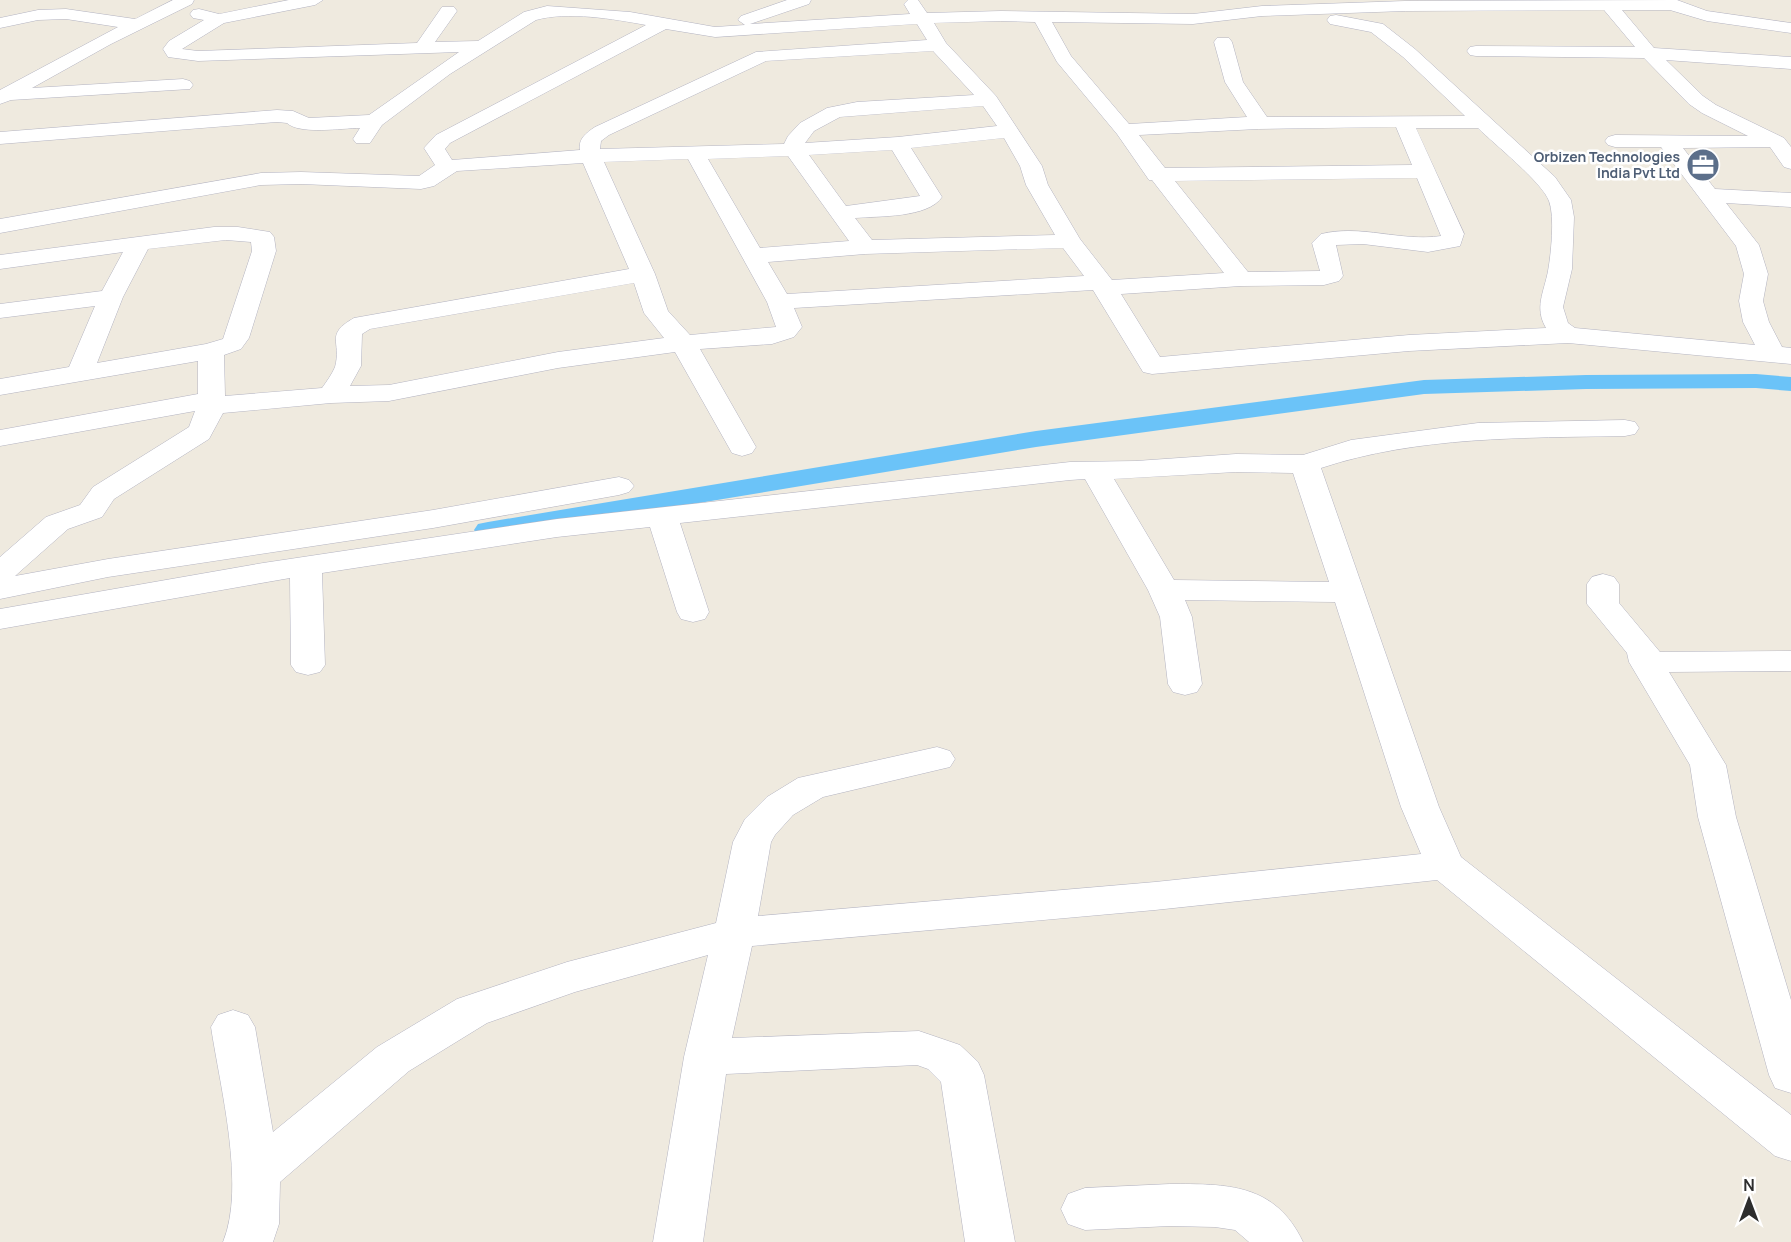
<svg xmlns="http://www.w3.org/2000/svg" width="1791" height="1242" viewBox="0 0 1791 1242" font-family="Manrope,sans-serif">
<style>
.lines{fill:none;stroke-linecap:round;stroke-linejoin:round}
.canal{fill:#6bc3f8;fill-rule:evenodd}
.minor-casing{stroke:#b3b3c1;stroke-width:1}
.minor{fill:#fff;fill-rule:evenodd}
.labels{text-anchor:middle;stroke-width:5;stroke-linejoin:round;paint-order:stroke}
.far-service-label{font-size:14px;font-weight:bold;fill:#4e5e75;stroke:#fff;text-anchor:end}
</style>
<rect width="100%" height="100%" fill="#efeadf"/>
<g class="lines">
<polygon class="canal" points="1756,374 1791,377 1791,391 1756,388 1586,389 1424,394 1036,447 488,538 478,536 474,530 478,524 488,522 1036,431 1424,380 1586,375"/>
<defs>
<g id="minor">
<polygon points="173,0 194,0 192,4 111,44 32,88 183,79 190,81 193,85 190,89 11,100 0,104 0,90 118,27 66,19 38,20 0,28 0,18 38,10 66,9 135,19"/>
<path d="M289,0H323L315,5L224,23L182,49L198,51L417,43L442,7H454L457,11L435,42L478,41L524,12L547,6L630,12L715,27L745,25L738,20L741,16L787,0H811L809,4L750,24L910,14L904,4L908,0H918L927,13L1001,11L1193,14L1262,6L1405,1L1677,0L1707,11L1791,23V33L1707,21L1670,10H1622L1654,48L1791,57V69L1666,60L1703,96L1716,105L1784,138L1791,147V169L1784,167L1770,147L1683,148L1715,189L1791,193V207L1726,203L1759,245L1768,274L1763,301L1769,322L1782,347L1791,348V364L1568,343L1409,351L1152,374L1143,372L1093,290L794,308L802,327L794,337L772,344L700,349L756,447L752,453L742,456L732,453L675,352L558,368L389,401L331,403L223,413L209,439L114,499L102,517L68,529L15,576L108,559L433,510L619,477L629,480L634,486L629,492L619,495L433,528L108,577L0,599V557L46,517L80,505L93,487L189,427L195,411L0,446V430L198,394V361L0,395V379L69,367L95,306L0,318V304L102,291L123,252L0,269V255L214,227H238L270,232L274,237L276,251L249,338L241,349L224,355L225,396L322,388C327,381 332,374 335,367C342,341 324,335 354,318L629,269L583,163L457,171L434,186L421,189L301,184L261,185L0,233V219L261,173L301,172L419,176L435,165L424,148L436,135L646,25C614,19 567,11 536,20L450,74L382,125L370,143H356L353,139L360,128C342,128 300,135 287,123L277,122L0,144V132L277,110L293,111L309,118L369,115L459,52L198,61L168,57L163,49L169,41L204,20L193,18L190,14L193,10L199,9L219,14ZM1604,10L1635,47L1476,46L1470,47L1467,51L1470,55L1476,56L1644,58L1689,104L1702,113L1748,136L1615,135L1608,137L1605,141L1608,145L1615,147H1661L1736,246L1744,274L1739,301L1743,322L1755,345L1575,328L1568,323L1563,307L1572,269L1574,217L1571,200L1555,177L1415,49L1383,24L1336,15L1330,16L1327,20L1330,24L1371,32L1403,57L1465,116L1267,117L1243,82L1232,42L1229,38H1217L1214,42L1225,82L1247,117L1129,124L1071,56L1052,22L1193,24L1262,16L1405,11ZM1001,21L1035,22L1057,62L1117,134L1149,180H1152L1224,273L1112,280L1080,239L1048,185L1042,166L996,96L946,43L934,23ZM917,24L927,40L756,52L595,127C586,133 578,139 580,150L452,160L445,149L450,143L666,29L715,37ZM933,51L974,95L857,102L827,108L800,123L788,136L784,144L600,149L601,141L609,135L766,61ZM983,106L997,126L898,137L805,143L814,131L840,117ZM1396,127L1412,165L1165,168L1139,135L1258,129ZM1416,128H1478C1494,144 1542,182 1549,201C1555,217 1551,254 1548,271C1544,292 1534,308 1546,328L1409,335L1160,357L1121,294L1241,286L1324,285L1339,281L1343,276L1336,245L1363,244L1428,252L1460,246L1464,234ZM1004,138L1020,166L1026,185L1055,235L872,240L855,218C879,216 928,218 942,197L911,148ZM892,150L920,196L846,206L809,155ZM788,156L849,241L760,248L708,159ZM688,159L767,302L776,327L690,335L668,311L655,274L604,162ZM1417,178L1441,236C1401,242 1361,224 1321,234L1312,243L1320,271L1248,272L1175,181ZM226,240L251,242L252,251L223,339L206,344L97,363L123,297L148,249ZM1063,248L1084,276L787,294L768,262L865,254ZM634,283L644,313L664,338L558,352L389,385L350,386L361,366L362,334L370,329Z"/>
<path d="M1625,420L1635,422L1639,428L1635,434L1625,436C1524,438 1418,436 1321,468L1439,807L1461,857L1791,1115V1161L1775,1156L1437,880L1155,910L752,946L732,1038L919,1031L960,1045L978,1062L984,1075L1015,1242H965L941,1082L928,1069L917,1065L726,1074L703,1242H653L684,1057L708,955L575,992L487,1023L409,1071L280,1182L279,1224L273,1242H223C246,1186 220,1087 211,1027L218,1015L233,1010L248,1015L255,1027L273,1132L377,1047L457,999L567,962L716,923L733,842L745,819L767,797L798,778L937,747L950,751L955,759L950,767L823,797L793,815L775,835L771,842L758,916L1155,882L1421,854L1401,807L1335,602L1185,600L1192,617L1202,684L1197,692L1185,695L1173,692L1168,684L1160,617L1148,590L1085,479L1070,480L680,523L709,612L705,619L693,622L681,619L677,612L650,527L557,537L322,573L325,665L320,672L308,675L296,672L291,665L290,578L0,629V609L263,563L557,519L1070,462L1136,461L1236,454L1303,455L1351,440L1478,423ZM1236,472L1293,473L1329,582L1174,580L1114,479Z"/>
<polygon points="1603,574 1614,577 1619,584 1619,603 1660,652 1791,651 1791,671 1669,672 1726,765 1736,817 1791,1000 1791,1093 1775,1088 1769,1075 1698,817 1690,765 1629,662 1627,653 1587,604 1587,584 1592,577"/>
<path d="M1170,1184C1227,1184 1275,1183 1303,1242H1249L1235,1230L1215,1227L1170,1226L1085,1230L1068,1224L1061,1209L1068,1194L1085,1188Z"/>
</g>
</defs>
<use href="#minor" class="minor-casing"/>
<use href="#minor" class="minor"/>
</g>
<defs>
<symbol id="office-disc" viewBox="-11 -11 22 22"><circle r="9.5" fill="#5c6f8a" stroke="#fff"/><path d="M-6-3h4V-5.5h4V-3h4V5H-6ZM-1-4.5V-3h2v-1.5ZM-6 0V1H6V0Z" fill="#fff"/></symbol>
</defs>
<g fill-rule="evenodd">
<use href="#office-disc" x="1684" y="146" width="38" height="38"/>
</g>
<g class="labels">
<g class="far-service-label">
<text x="1680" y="162">Orbizen Technologies<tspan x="1680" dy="16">India Pvt Ltd</tspan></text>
</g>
</g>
<g transform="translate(1749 1200)" stroke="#ffffff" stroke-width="4.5" paint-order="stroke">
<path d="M0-4.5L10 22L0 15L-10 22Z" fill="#2d2d2d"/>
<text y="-9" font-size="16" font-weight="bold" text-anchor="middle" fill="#2d2d2d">N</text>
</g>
</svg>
